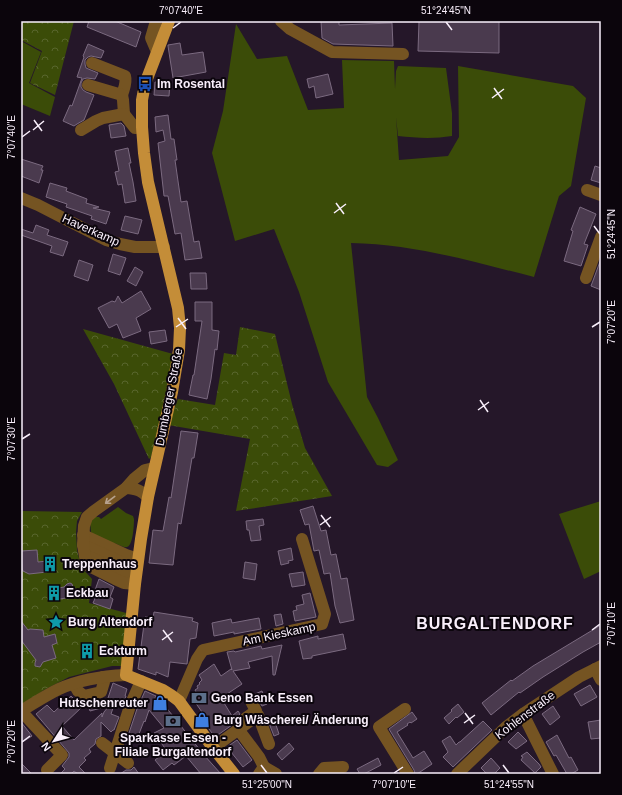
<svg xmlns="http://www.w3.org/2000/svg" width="622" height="795" viewBox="0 0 622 795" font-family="Arial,sans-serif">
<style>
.grass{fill:#3b4c08}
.forest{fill:url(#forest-crowns)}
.building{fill:#4a3a4e;stroke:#7b6a80}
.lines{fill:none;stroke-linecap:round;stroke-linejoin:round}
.minor{stroke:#755422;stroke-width:12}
.major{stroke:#c48d38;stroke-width:12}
.oneway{stroke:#b7a28e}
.ticks{fill:none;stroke:#f9effb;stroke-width:1.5}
.labels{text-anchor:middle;stroke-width:4;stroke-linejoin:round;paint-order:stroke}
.poi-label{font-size:12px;font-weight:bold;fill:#f9effb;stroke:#0b050c;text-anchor:start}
.street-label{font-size:12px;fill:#f9effb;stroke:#0b050c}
.district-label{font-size:16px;font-weight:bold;letter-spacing:1px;fill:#f9effb;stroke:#0b050c}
.neatline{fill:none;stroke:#f9effb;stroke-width:1.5}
.ticks-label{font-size:10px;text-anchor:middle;fill:#f9effb}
</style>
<defs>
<pattern id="forest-crowns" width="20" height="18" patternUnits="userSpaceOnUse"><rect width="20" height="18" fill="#3b4c08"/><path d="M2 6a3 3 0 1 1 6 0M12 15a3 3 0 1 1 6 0" fill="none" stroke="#58662d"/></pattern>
</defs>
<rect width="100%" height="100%" fill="#251729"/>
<g class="grass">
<path d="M236,24L257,59L287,56L308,110L344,108L342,60L394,61L395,89L396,71L398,66L446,68L452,113V136C434,139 416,138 398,136L396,117L399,160L448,156L459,137L458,66L573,86L586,98L571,186L559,196L534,277C474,262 414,244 351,243L367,397L378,418L398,460L388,467L377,465L328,382L299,292L274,229L235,241L212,153L223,111Z"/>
<polygon points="21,41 41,52 29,83 55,97 50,116 21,104"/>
<polygon points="601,501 601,571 584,579 559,514"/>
<path d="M118,507L126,513L133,516L134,519C134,525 133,546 127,547C124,548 118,544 114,543L113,546L94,536L91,532L90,522L95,517H99L101,519Z"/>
</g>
<g class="forest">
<polygon points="21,21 74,21 55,95 30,83 42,51 21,40"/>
<polygon points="240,327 275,334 292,404 305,448 332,496 236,511 250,439 168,425 178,399 215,405 224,353 236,355"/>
<polygon points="83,329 173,354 166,395 151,457 149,459 114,384"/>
<polygon points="21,511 82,512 77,521 76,532 77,550 81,567 92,579 89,603 130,614 125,666 112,666 69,677 44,690 21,705"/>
</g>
<g class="building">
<polygon points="89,21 115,21 141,32 136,47 87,27"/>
<polygon points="321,21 339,21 339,25 392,23 393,46 333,44 322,38"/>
<polygon points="419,21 499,21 499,53 418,51"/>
<polygon points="180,43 182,55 203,52 206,72 173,78 168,46 168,45"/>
<polygon points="88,44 104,51 101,58 91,56 88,57 85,60 85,64 86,68 98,73 95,79 87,78 83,79 81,83 81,87 83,90 86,92 94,95 84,120 77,124 74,126 63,121 70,105 72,106 82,78 77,77 84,57 83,56"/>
<polygon points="328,74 333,94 316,98 314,86 309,88 307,79"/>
<polygon points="155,82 170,83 169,96 154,95"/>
<polygon points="168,115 171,139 174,139 177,160 175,160 181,202 187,201 194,242 199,241 202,258 185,260 181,233 175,234 168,196 164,196 158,143 165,141 163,130 156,132 155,117"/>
<polygon points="121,123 124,126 126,136 111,138 109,125"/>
<polygon points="128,148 131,163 129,163 133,182 136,201 125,203 122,184 118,185 115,172 119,171 115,151"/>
<polygon points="21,159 43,166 41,170 43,170 39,183 21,176"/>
<polygon points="595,166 601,168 601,183 591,180"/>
<polygon points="50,183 67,188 66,191 87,199 86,203 99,207 93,208 110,212 106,224 91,219 92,216 66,207 67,204 46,197"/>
<polygon points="580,207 596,214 584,244 588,245 581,266 564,261 573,231 571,230"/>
<polygon points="125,216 142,220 138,234 121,230"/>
<polygon points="36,225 49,230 47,235 68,242 63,256 50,252 52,246 21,235 21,229 33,233"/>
<polygon points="113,254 126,258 120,275 108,271"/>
<polygon points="601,259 601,290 591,286"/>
<polygon points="79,260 93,265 88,281 74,276"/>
<polygon points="135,267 143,272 136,286 127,281"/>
<polygon points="190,273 206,273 207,289 191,289"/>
<polygon points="141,291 151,309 136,318 141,331 123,338 117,324 109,328 98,308 112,301 115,302 118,296 122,303"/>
<polygon points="195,302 212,302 212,330 219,331 217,350 215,349 211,379 207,399 189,395 193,375 194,375 202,321 195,321"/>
<polygon points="165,330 167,341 151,344 149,332"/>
<polygon points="181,431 198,433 194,458 192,458 181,524 178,523 173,565 149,563 153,530 163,531 169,497 171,498"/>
<polygon points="313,506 321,531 326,530 331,555 336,554 341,579 347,578 354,620 340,623 335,606 330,573 324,574 319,550 314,551 309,524 305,525 300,510"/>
<polygon points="263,519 264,525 259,526 261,540 251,541 249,530 247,530 246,521"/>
<polygon points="291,548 293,560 288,561 289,563 281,565 278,551"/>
<polygon points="37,550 38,562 47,561 47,572 29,574 23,571 22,569 21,551"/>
<polygon points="245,562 257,564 255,580 243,578"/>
<polygon points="303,572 305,585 292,587 289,574"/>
<polygon points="99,579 114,587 110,597 113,599 110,609 93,603 97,594 94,593"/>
<polygon points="70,583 72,584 73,587 70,593 71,597 55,600 53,589 64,587 67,584"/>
<polygon points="310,593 316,617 295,621 293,611 297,610 296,606 304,604 302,595"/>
<polygon points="154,612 193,618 192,621 198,623 196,638 190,639 187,664 170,662 168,677 156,672 156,675 138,669 145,617 153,618"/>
<polygon points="281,614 283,624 276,626 274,615"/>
<polygon points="259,618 261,629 234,634 234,632 214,636 212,623 231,619 232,623"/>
<polygon points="21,621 28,630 30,629 43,630 44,637 55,634 57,643 52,645 56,658 43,662 40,667 35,666 35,663 36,660 21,640"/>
<polygon points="601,625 601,642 583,652 543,677 520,693 519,692 491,715 482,703 511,680 512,681 533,666"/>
<polygon points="343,634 346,649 312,656 312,658 303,659 299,641 318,636 318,639"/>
<polygon points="282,645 275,675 273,675 272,656 248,662 250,668 233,671 242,684 221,698 232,716 238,711 240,714 239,715 239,720 215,737 200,717 204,715 195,702 197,700 193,694 196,692 195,690 198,688 197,686 200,684 199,683 202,680 199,675 214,664 221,676 231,669 232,670 227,652 234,651 235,652 261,646 262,649"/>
<polygon points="113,683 127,689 125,696 126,696 124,702 116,699 111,714 119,717 114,730 113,730 111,732 101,722 101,736 96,739 95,744 89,749 91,752 84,758 86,760 79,767 86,774 78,774 74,771 71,774 60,774 65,769 62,766 69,757 69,753 36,714 47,705 54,712 71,696 82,707 62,726 74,740 102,713 102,717 104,712 109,706 105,707"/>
<polygon points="590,685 597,697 581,706 574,694"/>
<polygon points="145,691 156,696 155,698 161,701 204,755 221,774 201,774 186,756 174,765 172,763 163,770 155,760 167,751 154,733 164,728 149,710 145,722 144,721 137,739 134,738 132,744 126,742 137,709"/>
<polygon points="262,691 267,704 262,706 255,694"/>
<polygon points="99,700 101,708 90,711 87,703"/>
<polygon points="458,704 464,712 457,718 456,717 449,724 444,718 452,711 451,710"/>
<polygon points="553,706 560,717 550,725 542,714"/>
<polygon points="412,712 417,719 411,723 410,722 407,724 408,725 397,732 413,758 424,751 432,764 417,774 415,774 414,770 389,729"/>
<polygon points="273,716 279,734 274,736 267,718"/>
<polygon points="601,720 601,738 591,739 588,722"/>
<polygon points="483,721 492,730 453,767 443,757 448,752 442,741 450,736 456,745 459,742 460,742"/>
<polygon points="21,722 32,736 21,743"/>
<polygon points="518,732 527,741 516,749 508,742"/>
<polygon points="557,735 569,758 571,757 578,770 571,774 567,774 556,755 554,756 546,742"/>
<polygon points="237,740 252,760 243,767 227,747"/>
<polygon points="289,743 294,749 282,760 277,754"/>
<polygon points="527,752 539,764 541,767 535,773 521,760 523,757 521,756"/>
<polygon points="378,758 381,765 364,774 360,774 357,769"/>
<polygon points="491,758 500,768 494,774 487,774 481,768"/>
<polygon points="21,763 32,774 21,774"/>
<polygon points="134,767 139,774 120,774 126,770 131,770"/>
</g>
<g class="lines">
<g class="minor">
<polyline points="156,21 151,38 157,52"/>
<polyline points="281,21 290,29 332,52 403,54"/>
<path d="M92,63L125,76C127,83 124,88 122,95"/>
<polyline points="88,85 122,95 123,100 124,114"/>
<polyline points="81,130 96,121 103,118 124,114 135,128 142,127"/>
<polyline points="587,190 601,195"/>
<polyline points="21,198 38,205 106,240 120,244 135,247 164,247"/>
<polyline points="586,278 601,237"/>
<path d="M126,488C137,489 140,490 148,497"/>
<polyline points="83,535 126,555 138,559"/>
<polyline points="83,545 127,565 137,568"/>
<polyline points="85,555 126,574 135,575"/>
<polyline points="135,584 124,583 115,579 89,566 86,562 83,545 84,526 87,517 94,511 126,488 134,479 145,470 154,468"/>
<polyline points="595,669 601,680"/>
<polyline points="74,684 78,691 84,696 101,692 104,682 103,677"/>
<polyline points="179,701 197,659 203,650 322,624 325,614 302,539"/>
<polyline points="405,709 379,727 408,774"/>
<path d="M21,711C33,704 46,695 59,689C79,680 103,676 126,675"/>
<polyline points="21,711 62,755 47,770"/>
<polyline points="523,714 553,774"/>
<polyline points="246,718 256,711 250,699"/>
<polyline points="238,729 259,757 264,767 259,774"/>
<polyline points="102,743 128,763"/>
<polyline points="213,748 258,715 269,744"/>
<polyline points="264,767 276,774"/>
<polyline points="110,768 130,706 141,681"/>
<polyline points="319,774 324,768 343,767"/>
<polyline points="457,774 506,727 523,714 579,677 601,666"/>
</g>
<polyline class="major" points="169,21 145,84 142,100 142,127 144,153 148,182 178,308 180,328 179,350 172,392 148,497 141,539 135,584 126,675 163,690 171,695 179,701 211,745 234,774"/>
</g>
<defs><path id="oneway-shaft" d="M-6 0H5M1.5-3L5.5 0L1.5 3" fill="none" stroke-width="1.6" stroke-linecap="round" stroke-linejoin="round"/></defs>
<use class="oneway" href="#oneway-shaft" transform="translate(110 500) rotate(143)"/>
<path class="ticks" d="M446,22L452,30M173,28L181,22M494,88L502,99M492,98L504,89M34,120L42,131M33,130L44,121M22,137L30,131M336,203L344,214M334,213L346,204M594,226L600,234M178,318L186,329M176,327L188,319M592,327L600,322M480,400L488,412M478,410L489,402M22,439L30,434M321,515L330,527M320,525L331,517M163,630L172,642M592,630L600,624M162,640L173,632M465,713L473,724M464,723L475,715M22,742L30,736M261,765L267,773M503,765L509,773M394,773L403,767"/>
<defs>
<symbol id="bus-bare" viewBox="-9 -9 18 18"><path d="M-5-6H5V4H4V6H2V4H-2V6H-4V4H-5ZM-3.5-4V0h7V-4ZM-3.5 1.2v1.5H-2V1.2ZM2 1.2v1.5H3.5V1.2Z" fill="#1a4fb4" stroke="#0b050c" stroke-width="2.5" paint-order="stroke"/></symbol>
<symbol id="building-bare" viewBox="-9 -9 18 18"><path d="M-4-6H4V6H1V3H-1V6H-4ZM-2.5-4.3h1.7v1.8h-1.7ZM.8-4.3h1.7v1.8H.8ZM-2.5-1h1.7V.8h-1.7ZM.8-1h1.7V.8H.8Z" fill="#0f9aa8" stroke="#0b050c" stroke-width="2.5" paint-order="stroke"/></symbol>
<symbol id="sight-bare" viewBox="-9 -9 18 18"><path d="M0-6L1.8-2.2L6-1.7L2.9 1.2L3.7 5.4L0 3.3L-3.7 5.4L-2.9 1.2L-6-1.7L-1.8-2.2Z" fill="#0f9aa8" stroke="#0b050c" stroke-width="2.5" paint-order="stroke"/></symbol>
<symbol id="bank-bare" viewBox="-9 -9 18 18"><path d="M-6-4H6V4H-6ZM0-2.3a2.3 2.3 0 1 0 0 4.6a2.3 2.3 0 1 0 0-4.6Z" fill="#5c6f8a" stroke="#0b050c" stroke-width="2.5" paint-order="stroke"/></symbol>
<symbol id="shop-bare" viewBox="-9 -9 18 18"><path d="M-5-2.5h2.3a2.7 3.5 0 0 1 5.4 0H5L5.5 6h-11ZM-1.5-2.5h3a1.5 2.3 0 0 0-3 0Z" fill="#3f7fe0" stroke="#0b050c" stroke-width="2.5" paint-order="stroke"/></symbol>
</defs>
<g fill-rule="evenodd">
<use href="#bus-bare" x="134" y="73" width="22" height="22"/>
<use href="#building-bare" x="39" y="553" width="22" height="22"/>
<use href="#building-bare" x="43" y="582" width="22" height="22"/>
<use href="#sight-bare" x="45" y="611" width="22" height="22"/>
<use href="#building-bare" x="76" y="640" width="22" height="22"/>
<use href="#bank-bare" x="188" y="687" width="22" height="22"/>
<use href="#shop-bare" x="149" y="692" width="22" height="22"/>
<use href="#shop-bare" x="191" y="709" width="22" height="22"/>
<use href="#bank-bare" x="162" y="710" width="22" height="22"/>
</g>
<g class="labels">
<g class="poi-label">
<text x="157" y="88">Im Rosental</text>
<text x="62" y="568">Treppenhaus</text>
<text x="66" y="597">Eckbau</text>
<text x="68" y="626">Burg Altendorf</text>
<text x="99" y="655">Eckturm</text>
<text x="211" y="702">Geno Bank Essen</text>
<text x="148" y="707" text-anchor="end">Hutschenreuter</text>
<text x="214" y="724">Burg Wäscherei/ Änderung</text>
<text x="173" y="742" text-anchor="middle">Sparkasse Essen -<tspan x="173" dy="14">Filiale Burgaltendorf</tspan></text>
</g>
<g class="street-label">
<text transform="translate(91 230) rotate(24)" y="4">Haverkamp</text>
<text transform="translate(169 397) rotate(-79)" y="4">Dumberger Straße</text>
<text transform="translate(279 634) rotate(-12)" y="4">Am Kieskamp</text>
<text transform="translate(525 715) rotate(-37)" y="4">Kohlenstraße</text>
</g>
<g class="district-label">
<text x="495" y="629">BURGALTENDORF</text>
</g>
</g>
<rect width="622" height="795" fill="none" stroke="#0b050c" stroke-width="44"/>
<g transform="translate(54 741) rotate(234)" stroke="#0b050c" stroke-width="3" paint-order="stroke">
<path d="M0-3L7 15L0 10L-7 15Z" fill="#f9effb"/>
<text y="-6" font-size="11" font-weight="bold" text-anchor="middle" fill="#f9effb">N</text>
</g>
<rect x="22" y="22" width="578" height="751" class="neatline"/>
<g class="ticks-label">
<text x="181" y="14">7°07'40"E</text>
<text x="446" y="14">51°24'45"N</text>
<text transform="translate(11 137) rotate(-90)" y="4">7°07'40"E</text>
<text transform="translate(611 234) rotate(-90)" y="4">51°24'45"N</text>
<text transform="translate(611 322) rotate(-90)" y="4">7°07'20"E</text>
<text transform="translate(11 439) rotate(-90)" y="4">7°07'30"E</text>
<text transform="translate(611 624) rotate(-90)" y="4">7°07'10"E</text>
<text transform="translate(11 742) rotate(-90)" y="4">7°07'20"E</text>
<text x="267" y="788">51°25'00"N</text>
<text x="394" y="788">7°07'10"E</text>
<text x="509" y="788">51°24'55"N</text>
</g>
</svg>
